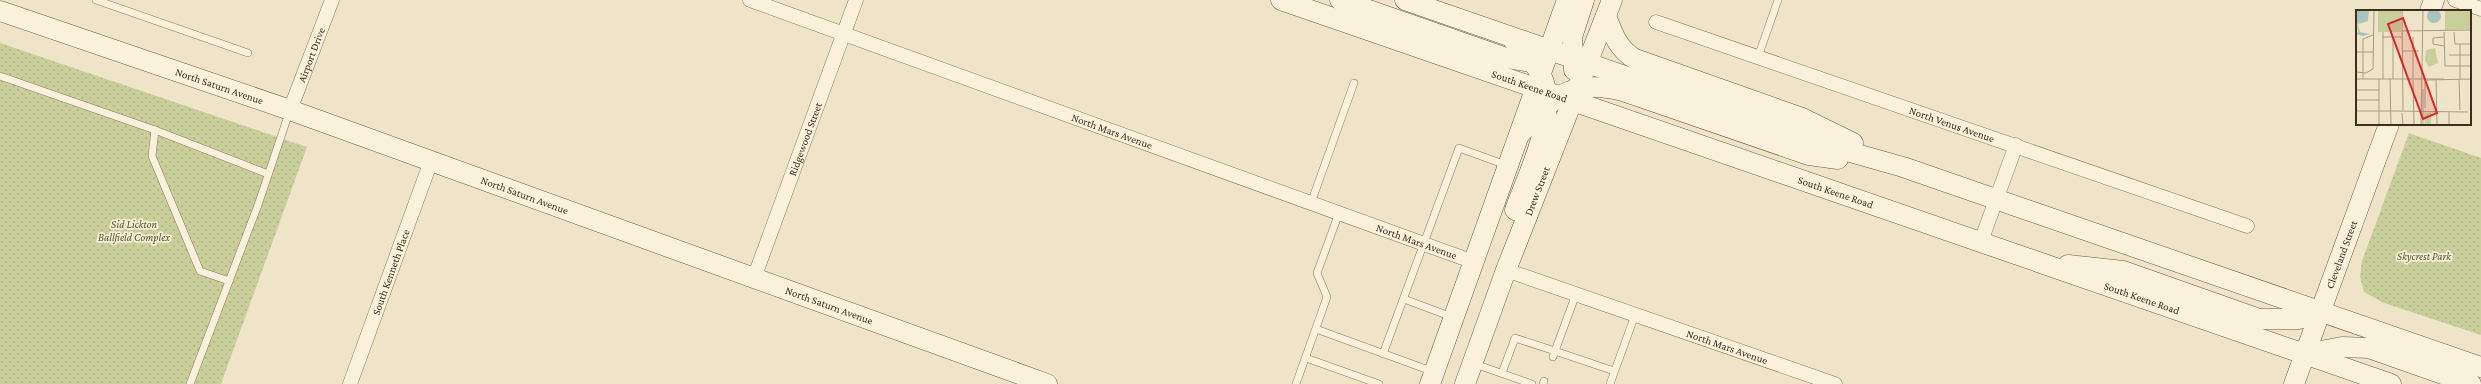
<svg xmlns="http://www.w3.org/2000/svg" width="2481" height="384" viewBox="0 0 2481 384" font-family="'Crimson Pro',serif">
<style>
.park{fill:url(#park-dots)}
.lines{fill:none;stroke-linecap:round;stroke-linejoin:round}
.lane-casing{stroke:#8d765c;stroke-width:8}
.street-casing{stroke:#8d765c;stroke-width:15}
.secondary-casing{stroke:#6f573f;stroke-width:21}
.lane{stroke:#faf1dc;stroke-width:7}
.street{stroke:#faf1dc;stroke-width:14}
.secondary{stroke:#faf1dc;stroke-width:20}
.labels{text-anchor:middle;stroke-width:3.5;stroke-linejoin:round;paint-order:stroke}
.street-label{font-size:11px;fill:#3d2e20;stroke:#f7eed8}
.park-label{font-size:11px;font-style:italic;fill:#4d5a26;stroke:#f7eed8}
.inset-road{fill:none;stroke:#a89b85;stroke-width:1}
.view{fill:#d62828;fill-opacity:0.15;stroke:#d62828;stroke-width:2}
.inset-edge{fill:none;stroke:#3d2e20;stroke-width:2}
</style>
<defs>
<pattern id="park-dots" width="8" height="8" patternUnits="userSpaceOnUse"><rect width="8" height="8" fill="#c9cf9b"/><path d="M2 2h.1M6 6h.1" fill="none" stroke="#aeb285" stroke-width="1.8" stroke-linecap="round"/></pattern>
</defs>
<rect width="100%" height="100%" fill="#f0e4c8"/>
<g class="park">
<polygon points="0,43 307,147 221,384 0,384"/>
<polygon points="2409,133 2481,158 2481,335 2384,303 2364,292 2360,277 2362,261"/>
</g>
<g class="lines">
<defs>
<g id="lane">
<polyline points="96,0 248,53"/>
<polyline points="1758,57 1778,0"/>
<polyline points="0,76 155,130"/>
<polyline points="1311,203 1354,83"/>
<polyline points="229,281 200,271 152,156 155,130 268,174"/>
<polyline points="1576,294 1555,351 1614,371"/>
<polyline points="1404,299 1452,317"/>
<polyline points="1316,329 1434,372"/>
<polyline points="1383,354 1459,148 1506,165"/>
<polyline points="1306,358 1379,384"/>
<polyline points="1475,364 1532,384"/>
<polyline points="1502,373 1515,338 1555,351 1553,357"/>
<polyline points="190,384 258,205 290,110"/>
<polyline points="1296,384 1327,297 1317,273 1339,213"/>
<polyline points="1543,384 1544,381"/>
<polyline points="1610,384 1635,315"/>
</g>
<g id="street">
<path id="s1" d="M750,0L1474,262"/>
<polyline points="2455,0 2481,9"/>
<path id="s2" d="M1656,22L2247,226"/>
<path id="s3" d="M290,110L332,0"/>
<polyline points="1980,244 2016,145"/>
<path id="s4" d="M1506,270L1835,384"/>
<path id="s5" d="M754,278L856,0"/>
<path id="s6" d="M350,384L431,161"/>
</g>
<g id="secondary">
<path id="s7" d="M1281,0L2391,384"/>
<polyline points="1340,0 1506,58 1537,63"/>
<polyline points="1405,0 1818,143 1903,167 2481,367"/>
<path id="s8" d="M0,11L290,110L1047,384"/>
<polyline points="2430,11 2434,0"/>
<path d="M1606,16C1613,34 1618,49 1635,59L1802,118L1853,143"/>
<path d="M1511,37C1520,49 1535,62 1541,75C1560,114 1528,173 1515,210"/>
<polyline points="1574,70 1572,37 1584,0"/>
<path d="M1520,134C1553,97 1570,78 1623,91L1809,155L1838,159"/>
<polyline points="2068,265 2123,271 2259,319 2299,319 2321,312"/>
<polyline points="2305,354 2342,347 2369,348 2471,384"/>
<polyline points="1430,384 1567,0"/>
<path id="s9" d="M1465,384L1506,270L1612,0"/>
<path id="s10" d="M2294,384L2389,124"/>
</g>
</defs>
<use href="#lane" class="lane-casing"/>
<use href="#street" class="street-casing"/>
<use href="#secondary" class="secondary-casing"/>
<use href="#lane" class="lane"/>
<use href="#street" class="street"/>
<use href="#secondary" class="secondary"/>
</g>
<g class="labels">
<g class="street-label">
<text dy="4" stroke="none"><textPath href="#s3" startOffset="59">Airport Drive</textPath></text>
<text dy="4" stroke="none"><textPath href="#s8" startOffset="232">North Saturn Avenue</textPath></text>
<text dy="4" stroke="none"><textPath href="#s7" startOffset="263">South Keene Road</textPath></text>
<text dy="4" stroke="none"><textPath href="#s2" startOffset="313">North Venus Avenue</textPath></text>
<text dy="4" stroke="none"><textPath href="#s1" startOffset="385">North Mars Avenue</textPath></text>
<text dy="4" stroke="none"><textPath href="#s5" startOffset="148">Ridgewood Street</textPath></text>
<text dy="4" stroke="none"><textPath href="#s9" startOffset="206">Drew Street</textPath></text>
<text dy="4" stroke="none"><textPath href="#s7" startOffset="587">South Keene Road</textPath></text>
<text dy="4" stroke="none"><textPath href="#s8" startOffset="556">North Saturn Avenue</textPath></text>
<text dy="4" stroke="none"><textPath href="#s1" startOffset="709">North Mars Avenue</textPath></text>
<text dy="4" stroke="none"><textPath href="#s10" startOffset="138">Cleveland Street</textPath></text>
<text dy="4" stroke="none"><textPath href="#s6" startOffset="119">South Kenneth Place</textPath></text>
<text dy="4" stroke="none"><textPath href="#s7" startOffset="911">South Keene Road</textPath></text>
<text dy="4" stroke="none"><textPath href="#s8" startOffset="880">North Saturn Avenue</textPath></text>
<text dy="4" stroke="none"><textPath href="#s4" startOffset="234">North Mars Avenue</textPath></text>
</g>
<g class="park-label">
<text x="134" y="228">Sid Lickton<tspan x="134" dy="13">Ballfield Complex</tspan></text>
<text x="2424" y="260">Skycrest Park</text>
</g>
</g>
<g transform="translate(2356 10)">
<rect width="115" height="115" fill="#f0e4c8"/>
<path d="M89,0H115V19L89,20Z" fill="#c9cf9b"/>
<path d="M79,38L82,53L73,57L69,51L70,40Z" fill="#c9cf9b"/>
<path d="M45,0V22H22V1ZM75,102V115H69L68,103Z" fill="#c9cf9b"/>
<path d="M71 6a7 7 0 1 1 14 0a7 7 0 1 1-14 0ZM0,0H13L12,11L2,14L4,22L14,24L7,26L0,24L2,22Z" fill="#a9c4bc"/>
<path class="inset-road" d="M46,0L47,100M46,21L115,20M27,22V69M88,22L89,56H115M98,22L99,34H115M27,27H46M37,27V69M57,27V68M88,27L77,28V34L88,36M104,34V69M47,41H63M0,42H17M93,45H115M0,62L10,63L17,59L18,0M0,69H88M7,69V29L17,25M23,69V115M34,69L35,115M103,69L104,100M57,70L58,115M71,70L115,69M80,70L81,115M69,72V98M67,79V115M0,80H23M0,90H23M0,101H39M39,101L112,102M93,102V115M46,103L47,115M65,115L67,0"/>
<path class="view" d="M47,8L81,103L67,109L32,14Z"/>
<rect width="115" height="115" class="inset-edge"/>
</g>
</svg>
